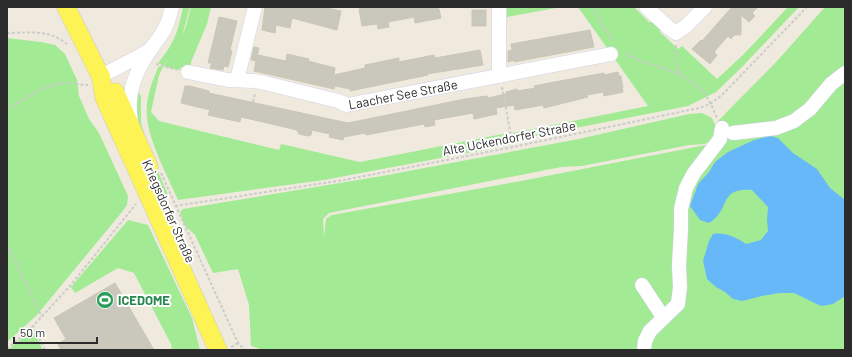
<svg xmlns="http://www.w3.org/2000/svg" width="852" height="357" viewBox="0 0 852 357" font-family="Barlow,sans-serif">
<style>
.green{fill:#a3ea95}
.water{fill:#67b8f9}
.building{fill:#cac7bc;stroke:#cac7b6}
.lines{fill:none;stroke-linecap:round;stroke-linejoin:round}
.minor-casing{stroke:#d2d2e6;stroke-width:15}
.major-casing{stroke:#ccc;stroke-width:19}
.path{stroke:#ccc;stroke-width:2;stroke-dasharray:3 2;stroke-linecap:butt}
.minor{stroke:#fff;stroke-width:14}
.major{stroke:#fdf354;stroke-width:18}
.labels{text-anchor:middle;stroke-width:4;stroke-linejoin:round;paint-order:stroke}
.street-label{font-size:13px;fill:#2c2c2c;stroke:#fff}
.leisure-label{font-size:13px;font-weight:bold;fill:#27864d;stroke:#fff;text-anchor:start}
</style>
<rect width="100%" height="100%" fill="#efeadd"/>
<g class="green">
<path d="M183,7H190L182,36L186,26L191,7H211L207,24L191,62V66L193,69L181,67L180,70L164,67L171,54L164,66L158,63C174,44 178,32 183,7Z"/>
<polygon points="507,7 561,7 507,17"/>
<polygon points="578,7 634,7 649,22 655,22 660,26 660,32 678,49 682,46 717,79 744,54 788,7 799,7 741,68 716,92 688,106 514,140 513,133 648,106"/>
<polygon points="825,7 845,7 845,350 264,350 251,346 249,305 238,269 213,273 195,235 184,225 180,212 183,209 382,176 579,139 689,114 702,113 712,118 717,129 713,139 705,144 689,145 582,166 561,167 329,213 323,219 324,237 326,219 332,215 521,181 711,144 719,130 718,121 778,60"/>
<polygon points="7,38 41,42 55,45 65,54 77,80 79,96 89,119 99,133 128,196 127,205 122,212 36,316 7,342"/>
<path d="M159,66L163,67L159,75L151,112L159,121L279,150L281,144L360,162L508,133L510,145L324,180L178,200C168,177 149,142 147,117C145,100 152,81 159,66Z"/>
<polygon points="134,93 139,93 141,96 141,123 153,160 169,197 168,198 166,197 154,169 136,119"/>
<polygon points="128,220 148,225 192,318 200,350 172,350 171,344 134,273 118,268 75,293 71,287"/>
<polygon points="31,330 35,334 43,350 8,350"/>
</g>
<path class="water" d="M770,136L778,138L793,153L817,169L830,188L845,200V296L833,304L821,306L794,293H779L762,296L742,301L733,299L725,292L716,287L707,279L703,261L709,241L713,234C724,232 736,237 746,244L761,240L768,231L767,220L768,207L752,190C718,187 731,210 709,223L700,220L690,206L698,184L709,172L715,162L728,152L754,140Z"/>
<g class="building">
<polygon points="265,7 323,7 341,11 337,30 292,18 290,28 276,25 275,33 262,30"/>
<polygon points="368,7 437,7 438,9 439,9 441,18 415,23 414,17 388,22 389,27 378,29 377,24 362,26 359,9"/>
<polygon points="732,7 758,7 752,13 755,16 749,22 741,15 741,35 734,35 731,39 728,36 714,52 717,55 710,64 692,49 701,40 702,41"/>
<rect x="472" y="10" width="14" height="16"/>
<polygon points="219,17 237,21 230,50 232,51 228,67 224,66 223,70 210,68 212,63 208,63"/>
<polygon points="590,30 594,47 514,62 514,60 508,62 508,51 512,50 511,44"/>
<polygon points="254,47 259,48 256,61 258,55 286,61 287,54 309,59 308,61 335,68 334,75 365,68 365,65 399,58 399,62 434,55 435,58 480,50 483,65 427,74 428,75 350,91 350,89 335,86 334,89 254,71 256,61 251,60"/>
<polygon points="618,72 619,76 621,76 623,88 622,88 623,92 604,96 603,92 587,95 588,97 544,108 543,105 515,110 514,105 496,108 497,114 474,119 473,113 434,120 435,125 425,127 424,124 366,135 365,133 344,137 343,140 329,137 330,134 312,130 311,135 308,136 299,134 297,130 276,125 241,117 240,122 208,115 210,110 181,103 185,86 190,86 209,91 209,93 348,123 465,99 487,96 488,98 506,94 506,92 517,89 517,91 535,88 534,86 549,83 604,73 604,75"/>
<polygon points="115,283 154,350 61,350 58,344 66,339 54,318"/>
</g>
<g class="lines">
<defs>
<g id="minor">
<polyline points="499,7 499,76"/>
<polyline points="646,7 669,28 676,33 686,26 705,7"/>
<path id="s1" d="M188,72L228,80L254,81L265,83L338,101L347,105L611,54"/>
<polyline points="101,76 136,58 148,51"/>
<polyline points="237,80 255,7"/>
<path d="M131,122C126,92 136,70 153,46C157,40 162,35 165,28C169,21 170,14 172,7"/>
<polyline points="733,133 776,128 794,121 810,109 831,84 845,73"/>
<polyline points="642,285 663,317"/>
<polyline points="644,350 645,341 650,331 678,304 680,287 679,266 681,228 681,209 686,188 694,173 720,139 722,128"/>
</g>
<g id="major">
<polyline points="66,7 101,77 104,97 218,350"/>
<polyline points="115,92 149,167"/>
</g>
</defs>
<use href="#minor" class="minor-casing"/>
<use href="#major" class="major-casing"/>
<g class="path">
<polyline points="594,7 600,22 614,42"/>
<path d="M7,33C23,33 43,30 58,38C62,40 65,43 69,45"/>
<polyline points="676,45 676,61 679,73"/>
<path d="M624,53C650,68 680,67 702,91C709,98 713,109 717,118"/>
<polyline points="156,64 177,70"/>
<polyline points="502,87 513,147"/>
<polyline points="253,102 255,93"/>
<path d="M7,109C22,101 47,84 63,83C72,82 79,85 88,85"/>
<polyline points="161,173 238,343 245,350"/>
<polyline points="175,206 344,180 513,147 699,108 710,104 722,95 807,7"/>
<polyline points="7,244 42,317"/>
<polyline points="231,347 238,343"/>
<polyline points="7,349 33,326"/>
<polyline points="45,350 33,326 70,286 136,204"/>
</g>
<use href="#minor" class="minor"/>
<use href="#major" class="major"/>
</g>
<defs>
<symbol id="stadium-disc" viewBox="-11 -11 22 22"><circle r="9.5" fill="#2e9e5b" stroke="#fff"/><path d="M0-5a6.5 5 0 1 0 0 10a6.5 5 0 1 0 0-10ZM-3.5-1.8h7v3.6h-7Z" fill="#fff"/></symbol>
</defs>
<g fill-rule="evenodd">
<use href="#stadium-disc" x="95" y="290" width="20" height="20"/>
</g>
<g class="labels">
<g class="street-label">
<text dy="5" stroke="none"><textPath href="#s1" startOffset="220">Laacher See Straße</textPath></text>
<text transform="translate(509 138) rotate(-11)" y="5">Alte Uckendorfer Straße</text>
<text transform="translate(169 211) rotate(66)" y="5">Kriegsdorfer Straße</text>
</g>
<g class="leisure-label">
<text x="118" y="305">ICEDOME</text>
</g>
</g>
<rect width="852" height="357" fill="none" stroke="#2c2c2c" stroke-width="16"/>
<path d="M14 337v6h83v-6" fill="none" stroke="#2c2c2c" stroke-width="2"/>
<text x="20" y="337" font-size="12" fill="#2c2c2c" stroke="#ffffff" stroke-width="3" paint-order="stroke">50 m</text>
</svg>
